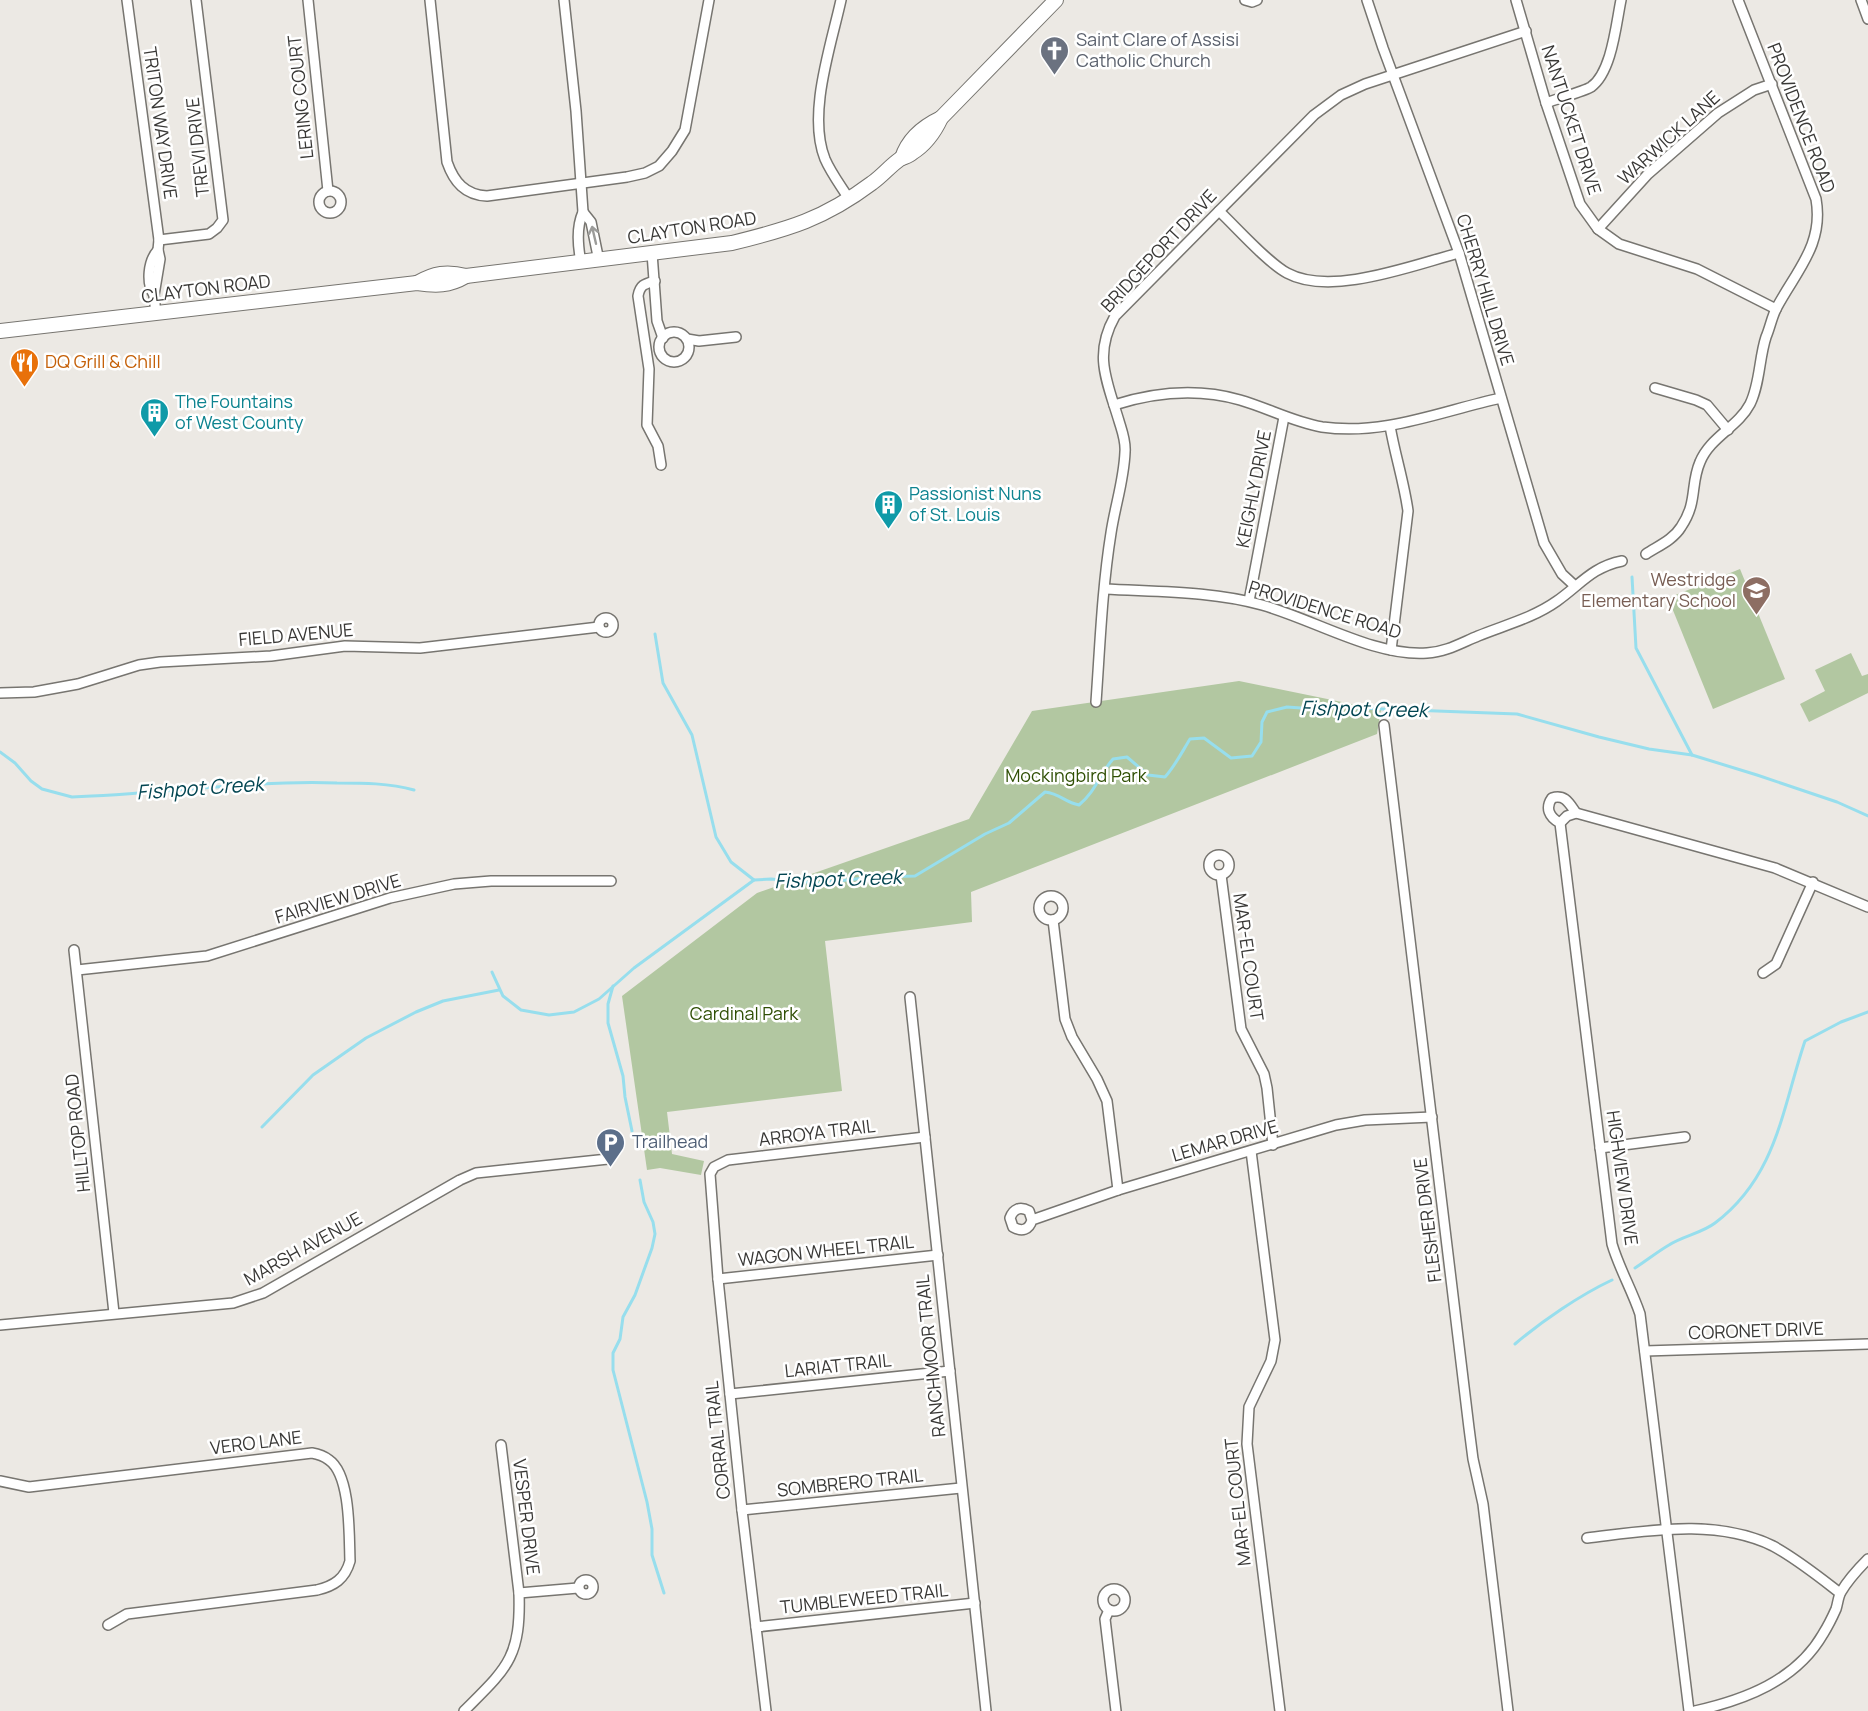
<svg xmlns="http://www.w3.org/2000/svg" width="1868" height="1711" viewBox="0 0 1868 1711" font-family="Manrope,sans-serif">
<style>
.green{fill:#b2c7a1}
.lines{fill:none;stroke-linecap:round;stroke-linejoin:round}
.stream{stroke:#97deed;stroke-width:3}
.street-casing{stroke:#777570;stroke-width:12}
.secondary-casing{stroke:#777570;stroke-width:16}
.street{stroke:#fff;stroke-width:9}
.secondary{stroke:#fff;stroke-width:14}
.oneway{stroke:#9c9c9a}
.labels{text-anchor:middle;stroke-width:5;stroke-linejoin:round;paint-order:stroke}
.worship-label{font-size:18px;fill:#5b616d;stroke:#fff;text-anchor:start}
.street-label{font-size:18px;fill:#393836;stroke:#fff}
.food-label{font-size:18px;fill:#c56008;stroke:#fff;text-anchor:start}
.culture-label{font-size:18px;fill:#0d838f;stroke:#fff;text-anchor:start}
.education-label{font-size:18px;fill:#785e54;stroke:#fff;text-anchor:end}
.park-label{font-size:18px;fill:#2f4f04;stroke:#fff}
.service-label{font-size:18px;fill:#4e5e75;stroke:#fff;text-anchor:start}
.water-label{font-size:20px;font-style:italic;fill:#024551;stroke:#fff}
</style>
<rect width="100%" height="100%" fill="#ece9e4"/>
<g class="green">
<polygon points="1740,569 1785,679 1713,709 1668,598"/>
<polygon points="1851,653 1862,676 1868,674 1868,693 1809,722 1800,704 1825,691 1815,670"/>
<polygon points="1239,681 1381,710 1377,734 971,892 972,922 825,941 842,1091 667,1112 672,1154 704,1161 701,1175 660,1168 647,1170 622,996 757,893 969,819 1032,711"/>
</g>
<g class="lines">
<g class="stream">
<polyline points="1632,577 1636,648 1692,755"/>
<polyline points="655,634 663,683 692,735 716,837 731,862 754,880"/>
<path d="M0,752L15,763L31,781L42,789L72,797C161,794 249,780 337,783C363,783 389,783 414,790"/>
<path d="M492,972L503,996L521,1010L549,1015L574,1012L599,999L634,968L754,880L771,879L818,883L875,877L915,876L985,834L1009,823L1045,792C1061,794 1064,802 1079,805C1096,791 1099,775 1113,759L1127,757L1148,775L1165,777C1175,766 1182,752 1190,739L1204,738L1231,758L1252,756L1261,742L1262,722L1267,712L1287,707L1315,709L1334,704L1357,708L1517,714L1599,737L1649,749L1692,755L1757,775L1837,802L1868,816"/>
<polyline points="613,986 608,1004 608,1023 623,1076 625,1097 632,1131"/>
<polyline points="262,1127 313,1075 366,1038 416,1012 443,1001 499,990"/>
<polyline points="640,1180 644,1202 653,1222 655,1234 652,1248 635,1295 623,1317 620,1339 613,1353 613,1370 647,1502 652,1529 652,1555 664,1593"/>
<path d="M1635,1268C1646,1261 1657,1252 1669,1245C1683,1236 1702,1233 1715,1223C1777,1176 1782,1109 1805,1041L1841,1022L1868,1012"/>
<path d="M1515,1344C1542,1321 1580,1295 1612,1280"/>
</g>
<defs>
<g id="street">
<polyline points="127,0 159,240 158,250 160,259 154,295 156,314"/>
<polyline points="308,0 328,191"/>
<path d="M430,0L447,162C454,182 465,195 487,196L627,177L645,173L659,166L672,151L685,130L709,0"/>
<path d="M564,0L576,111L583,212C576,228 578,246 581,263"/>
<path d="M841,0C831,46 807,114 825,159C831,173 841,186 849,199"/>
<polyline points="1245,0 1252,2 1257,0"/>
<polyline points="1367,0 1383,48 1459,253 1544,543 1562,574 1575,586"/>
<polyline points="1516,0 1546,103 1580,204 1598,229 1619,244 1697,269 1776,309"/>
<polyline points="1861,0 1868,19"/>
<path d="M1546,103C1556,99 1585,91 1591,87C1612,72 1616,24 1621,0"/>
<circle cx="330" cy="202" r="11"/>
<path d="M1219,211C1237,228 1267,262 1287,273C1331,297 1413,265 1459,253"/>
<polyline points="583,212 591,222 599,261"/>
<polyline points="1598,229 1648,174 1718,113 1754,90 1772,84"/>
<polyline points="159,240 209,234 217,228 223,220 196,0"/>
<polyline points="652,253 657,321 663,338"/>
<path d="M655,281C644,284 640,285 638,296L649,369L647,425L658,446L661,465"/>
<path d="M154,295C146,283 148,261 158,250"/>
<circle cx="674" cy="347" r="15"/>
<polyline points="687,339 699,341 736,337"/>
<polyline points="1655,388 1696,400 1707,405 1728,430"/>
<path d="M1114,405C1155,392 1198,388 1240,400C1268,408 1293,422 1322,427C1384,436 1441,411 1501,398"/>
<path d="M1390,426C1395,455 1404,482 1408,511L1391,650"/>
<path d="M1646,554C1658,546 1673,540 1681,527C1698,502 1690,485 1700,462C1710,437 1738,427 1750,404C1760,384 1759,358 1766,337C1770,328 1772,316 1777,307C1797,270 1824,244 1816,199L1738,0"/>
<path d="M1105,589C1157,592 1212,591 1262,605C1313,619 1375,657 1427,653C1446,652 1461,643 1478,636C1505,625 1533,618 1557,601C1580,585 1592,567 1622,561"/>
<polyline points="1249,601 1284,417"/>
<circle cx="606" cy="625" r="7"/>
<polyline points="0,693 34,692 78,684 139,665 160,662 271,656 345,646 420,648 599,627"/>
<path d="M1096,702C1100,646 1102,589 1111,533C1115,506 1124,480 1125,452C1126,441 1122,431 1119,421C1107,381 1093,355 1115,316L1314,115L1341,95L1365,84L1526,31"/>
<polyline points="1384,725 1469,1428 1473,1459 1483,1504 1508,1711"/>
<path d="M1576,813C1569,803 1565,794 1552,798C1545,808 1549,817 1560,823L1612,1244C1619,1268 1632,1290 1640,1314L1689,1711"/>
<polyline points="1560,823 1567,816 1576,813 1775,868 1868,907"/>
<circle cx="1219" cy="865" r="10"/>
<polyline points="1221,875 1241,1029 1264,1074 1267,1088 1273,1145"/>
<circle cx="1051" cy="908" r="12"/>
<polyline points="1053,920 1065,1019 1072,1037 1097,1079 1107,1101 1118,1190"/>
<polyline points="74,950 114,1313"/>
<polyline points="77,970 207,956 390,898 454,884 491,881 611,881"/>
<polyline points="1763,973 1776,964 1813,882"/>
<polyline points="910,997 986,1711"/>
<polyline points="1600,1148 1685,1137"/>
<polyline points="1251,1151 1275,1340 1271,1361 1249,1407 1247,1444 1280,1711"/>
<path d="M1032,1220L1029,1211C1020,1206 1013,1209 1010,1218L1013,1227C1022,1232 1029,1230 1032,1220L1118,1190L1336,1125L1365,1120L1432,1117"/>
<polyline points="718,1279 938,1255"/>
<polyline points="0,1325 233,1303 263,1293 460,1180 476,1173 608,1159"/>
<polyline points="1645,1351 1868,1344"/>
<polyline points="730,1394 950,1371"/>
<path d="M0,1481L29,1487L312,1453C318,1454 324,1456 329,1460C351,1475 349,1536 350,1561C345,1579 334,1586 317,1590L127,1614L108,1625"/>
<polyline points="742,1510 961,1488"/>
<path d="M1587,1538C1647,1531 1716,1518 1773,1546C1797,1559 1818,1576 1840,1593"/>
<circle cx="586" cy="1587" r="7"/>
<circle cx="1114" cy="1600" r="11"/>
<polyline points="519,1593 578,1588"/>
<polyline points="1109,1610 1105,1619 1116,1711"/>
<polyline points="756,1627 975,1603"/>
<path d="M464,1711C507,1668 521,1658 519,1593L501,1445"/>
<polyline points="766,1711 742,1510 718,1279 710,1174 714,1167 728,1160 925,1137"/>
<path d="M1695,1711C1744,1700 1796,1681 1823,1634C1828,1626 1832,1618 1836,1609C1838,1603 1838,1597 1841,1592C1848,1580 1858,1569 1868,1559"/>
</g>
<g id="secondary">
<path d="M902,158C908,139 924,126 941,118"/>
<path d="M417,283C434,273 447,271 466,276L732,243C789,229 824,219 872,183C882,176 890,166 900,159C904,157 909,156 912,153C925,145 935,131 941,118L1056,0"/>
<path d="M0,331L417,283C436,286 449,286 466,276"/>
</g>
</defs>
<use href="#street" class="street-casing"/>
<use href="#secondary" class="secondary-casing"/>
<use href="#street" class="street"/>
<use href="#secondary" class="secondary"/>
</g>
<defs><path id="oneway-shaft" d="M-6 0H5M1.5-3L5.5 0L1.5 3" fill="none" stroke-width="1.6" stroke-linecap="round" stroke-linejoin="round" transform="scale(1.5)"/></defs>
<use class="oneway" href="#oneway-shaft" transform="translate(594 235) rotate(-103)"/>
<defs>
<symbol id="church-pin" viewBox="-11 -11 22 30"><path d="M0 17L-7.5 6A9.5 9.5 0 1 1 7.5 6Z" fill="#6b7280" stroke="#fff"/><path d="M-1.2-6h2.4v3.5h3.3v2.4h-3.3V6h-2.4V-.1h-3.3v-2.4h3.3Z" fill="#fff"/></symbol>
<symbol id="restaurant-pin" viewBox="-11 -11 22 30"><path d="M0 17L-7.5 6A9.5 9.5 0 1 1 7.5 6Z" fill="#e8710a" stroke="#fff"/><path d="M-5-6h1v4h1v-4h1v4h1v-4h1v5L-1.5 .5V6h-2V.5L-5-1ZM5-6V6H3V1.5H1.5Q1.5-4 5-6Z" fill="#fff"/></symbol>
<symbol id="building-pin" viewBox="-11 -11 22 30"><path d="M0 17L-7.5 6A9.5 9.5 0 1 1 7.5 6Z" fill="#0f9aa8" stroke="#fff"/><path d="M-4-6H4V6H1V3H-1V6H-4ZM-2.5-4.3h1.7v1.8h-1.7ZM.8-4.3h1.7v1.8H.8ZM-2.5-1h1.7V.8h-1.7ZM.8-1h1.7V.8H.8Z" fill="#fff"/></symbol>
<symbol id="school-pin" viewBox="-11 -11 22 30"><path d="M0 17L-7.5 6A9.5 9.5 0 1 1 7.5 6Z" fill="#8d6e63" stroke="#fff"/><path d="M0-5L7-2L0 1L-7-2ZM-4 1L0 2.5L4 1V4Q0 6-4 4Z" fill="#fff"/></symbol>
<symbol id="parking-pin" viewBox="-11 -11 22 30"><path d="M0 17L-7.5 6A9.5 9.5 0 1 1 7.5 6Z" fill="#5c6f8a" stroke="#fff"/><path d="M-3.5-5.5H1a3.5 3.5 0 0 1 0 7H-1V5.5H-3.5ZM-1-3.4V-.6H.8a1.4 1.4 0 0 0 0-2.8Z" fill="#fff"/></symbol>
</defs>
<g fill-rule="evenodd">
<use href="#church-pin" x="1038" y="34" width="33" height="45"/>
<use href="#restaurant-pin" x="8" y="346" width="33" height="45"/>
<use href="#building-pin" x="138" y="396" width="33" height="45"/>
<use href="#building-pin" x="872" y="488" width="33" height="45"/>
<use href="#school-pin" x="1740" y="574" width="33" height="45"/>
<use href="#parking-pin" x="594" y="1126" width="33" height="45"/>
</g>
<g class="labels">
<g class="worship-label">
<text x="1076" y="46">Saint Clare of Assisi<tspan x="1076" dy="21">Catholic Church</tspan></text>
</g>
<g class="street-label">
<text transform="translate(301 97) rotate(-96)" y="6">LERING COURT</text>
<text transform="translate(1801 118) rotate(69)" y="6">PROVIDENCE ROAD</text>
<text transform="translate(1571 120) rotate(72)" y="6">NANTUCKET DRIVE</text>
<text transform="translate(160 123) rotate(82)" y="6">TRITON WAY DRIVE</text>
<text transform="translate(1669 138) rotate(-42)" y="6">WARWICK LANE</text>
<text transform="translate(198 147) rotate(-96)" y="6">TREVI DRIVE</text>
<text transform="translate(692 228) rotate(-9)" y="6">CLAYTON ROAD</text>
<text transform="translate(1159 251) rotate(-47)" y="6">BRIDGEPORT DRIVE</text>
<text transform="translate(206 289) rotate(-7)" y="6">CLAYTON ROAD</text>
<text transform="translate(1485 290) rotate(73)" y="6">CHERRY HILL DRIVE</text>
<text transform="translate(1254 489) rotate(-79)" y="6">KEIGHLY DRIVE</text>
<text transform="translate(1325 610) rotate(17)" y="6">PROVIDENCE ROAD</text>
<text transform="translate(296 635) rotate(-5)" y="6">FIELD AVENUE</text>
<text transform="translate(338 899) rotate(-17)" y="6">FAIRVIEW DRIVE</text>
<text transform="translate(1248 957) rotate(82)" y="6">MAR-EL COURT</text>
<text transform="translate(78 1133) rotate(-96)" y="6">HILLTOP ROAD</text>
<text transform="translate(817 1133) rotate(-7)" y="6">ARROYA TRAIL</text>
<text transform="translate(1225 1141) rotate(-16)" y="6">LEMAR DRIVE</text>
<text transform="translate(1622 1178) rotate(82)" y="6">HIGHVIEW DRIVE</text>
<text transform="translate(1428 1220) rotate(-97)" y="6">FLESHER DRIVE</text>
<text transform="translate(303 1249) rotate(-29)" y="6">MARSH AVENUE</text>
<text transform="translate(826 1251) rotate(-6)" y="6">WAGON WHEEL TRAIL</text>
<text transform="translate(1756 1331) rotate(-2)" y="6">CORONET DRIVE</text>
<text transform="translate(931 1356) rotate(-96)" y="6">RANCHMOOR TRAIL</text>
<text transform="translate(838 1366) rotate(-6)" y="6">LARIAT TRAIL</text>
<text transform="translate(718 1440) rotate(-96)" y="6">CORRAL TRAIL</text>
<text transform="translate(256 1443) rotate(-7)" y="6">VERO LANE</text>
<text transform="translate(850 1483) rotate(-6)" y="6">SOMBRERO TRAIL</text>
<text transform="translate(1238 1502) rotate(-96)" y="6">MAR-EL COURT</text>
<text transform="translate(526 1517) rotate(83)" y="6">VESPER DRIVE</text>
<text transform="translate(864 1599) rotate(-6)" y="6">TUMBLEWEED TRAIL</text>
</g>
<g class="food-label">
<text x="45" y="368">DQ Grill &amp; Chill</text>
</g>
<g class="culture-label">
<text x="175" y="408">The Fountains<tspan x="175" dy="21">of West County</tspan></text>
<text x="909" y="500">Passionist Nuns<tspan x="909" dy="21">of St. Louis</tspan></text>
</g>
<g class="education-label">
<text x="1736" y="586">Westridge<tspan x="1736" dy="21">Elementary School</tspan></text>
</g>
<g class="park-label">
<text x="1076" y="782">Mockingbird Park</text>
<text x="744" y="1020">Cardinal Park</text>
</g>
<g class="service-label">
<text x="632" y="1148">Trailhead</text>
</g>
<g class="water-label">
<text transform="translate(1364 709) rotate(1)" y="7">Fishpot Creek</text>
<text transform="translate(200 788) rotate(-4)" y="7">Fishpot Creek</text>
<text transform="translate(838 879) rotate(-2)" y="7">Fishpot Creek</text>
</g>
</g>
</svg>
